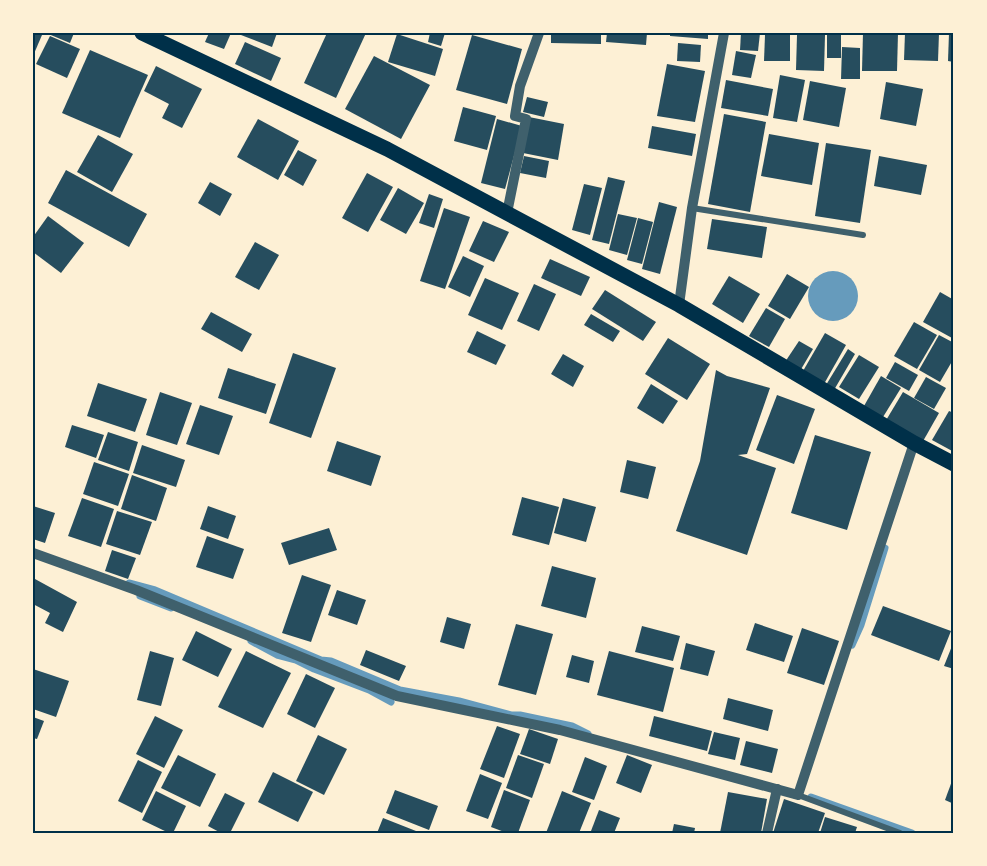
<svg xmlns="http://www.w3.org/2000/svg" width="987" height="866" viewBox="0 0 987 866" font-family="Karla,sans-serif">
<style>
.water{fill:#669bbc}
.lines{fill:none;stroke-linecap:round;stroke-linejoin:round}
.stream{stroke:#669bbc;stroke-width:7}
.building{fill:#264d5e}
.minor{stroke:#3f606c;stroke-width:6}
.tertiary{stroke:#3f606c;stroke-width:10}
.primary{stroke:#003049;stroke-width:15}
.neatline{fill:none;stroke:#003049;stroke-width:2}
</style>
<rect width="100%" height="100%" fill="#fdf0d5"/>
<circle class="water" cx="833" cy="296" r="25"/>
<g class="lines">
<g class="stream">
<polyline points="129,583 155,590 321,660 331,661 400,690 459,701 511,715 520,715 572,726 588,734"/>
<polyline points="140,596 171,608"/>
<polyline points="251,641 277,655 296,660 314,669 369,690 391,702"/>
<polyline points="852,645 861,625 885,548"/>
<polyline points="811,797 912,833"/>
</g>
</g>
<g class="building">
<polygon points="33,33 42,35 33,56"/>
<polygon points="46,33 74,33 70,43"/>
<polygon points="209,33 231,33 224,49 205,42"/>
<polygon points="241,33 277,33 272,47 241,35"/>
<polygon points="327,33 366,33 336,98 304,83"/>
<polygon points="430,33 445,33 441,46 428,42"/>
<polygon points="551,33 601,33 601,44 551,43"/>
<polygon points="607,33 647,33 646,45 606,42"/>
<polygon points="670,33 708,33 708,39 670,36"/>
<polygon points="741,33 760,33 758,51 740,50"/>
<polygon points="863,33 898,33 897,71 862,71"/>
<polygon points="905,33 939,33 938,61 904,60"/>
<polygon points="949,33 954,33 954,62 948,61"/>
<polygon points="397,34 443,49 435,76 388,62"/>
<rect x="827" y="34" width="14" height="24"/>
<polygon points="472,35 522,49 507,104 456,90"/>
<polygon points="765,35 790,35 790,61 764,61"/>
<polygon points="797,35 825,35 824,71 796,70"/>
<polygon points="50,36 80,49 67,78 36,64"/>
<polygon points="245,42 281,58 271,81 235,64"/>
<polygon points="678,43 701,45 700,62 677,61"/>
<polygon points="842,47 860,48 860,79 841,79"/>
<polygon points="90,50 148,75 120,138 62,113"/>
<polygon points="736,51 756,55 751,78 732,75"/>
<polygon points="374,56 430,85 401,139 345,109"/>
<polygon points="667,64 705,71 695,122 657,116"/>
<polygon points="156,66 202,89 182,128 162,118 169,104 144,91"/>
<polygon points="780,75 805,80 797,122 773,118"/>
<polygon points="726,80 773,89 768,116 721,108"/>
<polygon points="810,81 846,88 839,127 803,120"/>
<polygon points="886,82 923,89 916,126 880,119"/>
<polygon points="527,97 548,102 544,117 523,112"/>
<polygon points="463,107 496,116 487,150 454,141"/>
<polygon points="724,114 766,122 750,212 708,204"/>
<polygon points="529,117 564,124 558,160 523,153"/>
<polygon points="258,119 299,141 278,180 237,157"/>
<polygon points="497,119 522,126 505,189 481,183"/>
<polygon points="652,126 696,134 692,156 648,148"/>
<polygon points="769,134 819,143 812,185 761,176"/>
<polygon points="98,135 133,154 112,192 77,172"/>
<polygon points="826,143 871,150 860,223 815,216"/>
<polygon points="298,150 317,160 303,186 284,175"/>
<polygon points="524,156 549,161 546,178 520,173"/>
<polygon points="879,156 927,165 921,195 874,186"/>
<polygon points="66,170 147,214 129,247 48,203"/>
<polygon points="367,173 393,187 368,232 342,218"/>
<polygon points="608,177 625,181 609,244 592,240"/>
<polygon points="210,182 232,194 220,216 198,203"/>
<polygon points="584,184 602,188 590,235 572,230"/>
<polygon points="398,188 424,203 406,234 380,220"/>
<polygon points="429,194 443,199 434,228 419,223"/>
<polygon points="659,202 677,207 660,274 642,269"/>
<polygon points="444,208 470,217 445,289 420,281"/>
<polygon points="618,214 637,218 627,255 609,250"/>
<polygon points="48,216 84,243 61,273 33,252 33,237"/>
<polygon points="638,218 653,222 642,264 627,260"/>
<polygon points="712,219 767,227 762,258 707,249"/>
<polygon points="483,221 509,232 494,262 469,251"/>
<polygon points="255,242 279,255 259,290 235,277"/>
<polygon points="463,256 484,266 470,297 448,287"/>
<polygon points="550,259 590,277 581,296 541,278"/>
<polygon points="787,274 809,287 790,319 768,306"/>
<polygon points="729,276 760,294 743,323 712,304"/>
<polygon points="485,278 519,293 502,330 468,315"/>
<polygon points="534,284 556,294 539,331 517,321"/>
<polygon points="605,290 656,322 643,341 592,309"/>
<polygon points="940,292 954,300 954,334 952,338 923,322"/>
<polygon points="766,308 785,319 769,347 749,336"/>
<polygon points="211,312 252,334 242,352 201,329"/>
<polygon points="591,314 620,331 613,342 584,325"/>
<polygon points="914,322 937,335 917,369 894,356"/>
<polygon points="477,331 506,345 496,365 467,352"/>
<polygon points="825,333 846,345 824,384 803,371"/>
<polygon points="939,335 954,343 954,358 940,382 919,370"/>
<polygon points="668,338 710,364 687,400 645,374"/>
<polygon points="799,341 813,349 800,371 785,362"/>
<polygon points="848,349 855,354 834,390 826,385"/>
<polygon points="293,353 336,368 311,438 269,423"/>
<polygon points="563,354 584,366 573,387 551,374"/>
<polygon points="859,355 879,367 859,399 839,387"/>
<polygon points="895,362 918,375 909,391 886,378"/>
<polygon points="228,368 276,384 266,414 218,398"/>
<polygon points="716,370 727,376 770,388 747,454 738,455 776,468 747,555 676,531 700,461"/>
<polygon points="881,376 901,388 883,417 864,406"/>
<polygon points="926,377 946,388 934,409 914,398"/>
<polygon points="98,383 147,399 135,432 87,416"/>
<polygon points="651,384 678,401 663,424 637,408"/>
<polygon points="160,392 192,403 177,445 146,435"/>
<polygon points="903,392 939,413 922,443 885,422"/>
<polygon points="777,395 815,409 794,464 756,450"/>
<polygon points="200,405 233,416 219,455 186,444"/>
<polygon points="949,411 954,413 954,452 932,440"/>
<polygon points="72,425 104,435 96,458 65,447"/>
<polygon points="108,432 138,442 129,471 98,460"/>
<polygon points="815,435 871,452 847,530 791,513"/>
<polygon points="337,441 381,456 371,486 327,471"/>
<polygon points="142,445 185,460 176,487 133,473"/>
<polygon points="627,460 656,467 648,499 620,492"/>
<polygon points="94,462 129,474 118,506 83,494"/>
<polygon points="132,475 167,488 156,521 121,509"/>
<polygon points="522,497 559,507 549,545 512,535"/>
<polygon points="82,498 114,509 101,547 68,536"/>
<polygon points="563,498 596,507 586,542 554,533"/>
<polygon points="33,506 55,513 45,543 33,539"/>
<polygon points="208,506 236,516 228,539 200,529"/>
<polygon points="117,511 152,522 140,555 106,544"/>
<polygon points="329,528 337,550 289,565 281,543"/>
<polygon points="207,536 244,549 233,579 196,567"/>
<polygon points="112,550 136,558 128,579 105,571"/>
<polygon points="552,566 596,578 586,618 541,606"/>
<polygon points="302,575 331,585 311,642 282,633"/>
<polygon points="35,579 77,602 63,632 45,623 50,613 33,604 33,582"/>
<polygon points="337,590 366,600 357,625 328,615"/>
<polygon points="883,606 951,631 939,661 871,635"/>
<polygon points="447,617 471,624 464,649 440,642"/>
<polygon points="755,623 793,636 784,662 746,650"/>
<polygon points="516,624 553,634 536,695 498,685"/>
<polygon points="642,626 680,636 673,661 635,652"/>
<polygon points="802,628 839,641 824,685 787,673"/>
<polygon points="196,631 232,649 218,677 182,660"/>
<polygon points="954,641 954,669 944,666"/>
<polygon points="686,643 715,651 708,676 680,669"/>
<polygon points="366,650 406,666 399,681 360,665"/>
<polygon points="150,651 174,658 161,706 137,700"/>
<polygon points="246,651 291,673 263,728 218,707"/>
<polygon points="609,651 674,668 663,712 597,695"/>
<polygon points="572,655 594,661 589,683 566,677"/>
<polygon points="33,669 69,681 56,717 33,709"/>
<polygon points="306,674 335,688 315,728 287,714"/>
<polygon points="728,698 773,710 768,731 723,719"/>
<polygon points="155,716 183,730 164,768 136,754"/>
<polygon points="654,716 712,731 707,751 649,736"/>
<polygon points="33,717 44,721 37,739 33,738"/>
<polygon points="497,726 520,734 504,778 480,769"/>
<polygon points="529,729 558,739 550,764 520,754"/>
<polygon points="714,732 740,738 735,760 708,754"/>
<polygon points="318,735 347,749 324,795 296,781"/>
<polygon points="746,741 778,749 772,773 740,765"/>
<polygon points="178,755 216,774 200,807 161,788"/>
<polygon points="518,755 544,764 532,798 506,788"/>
<polygon points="627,755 652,765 641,793 616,783"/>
<polygon points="585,757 607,766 594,800 572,792"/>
<polygon points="138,760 162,772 142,813 118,801"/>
<polygon points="273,772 313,792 298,822 258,802"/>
<polygon points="480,774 502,783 488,819 466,811"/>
<polygon points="952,781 954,782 954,804 945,800"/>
<polygon points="395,790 438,806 429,830 386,813"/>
<polygon points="504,790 530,800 518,833 507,833 491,827"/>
<polygon points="156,791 186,806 173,833 169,833 142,820"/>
<polygon points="562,791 591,803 579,833 546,833"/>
<polygon points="728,792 767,799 761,833 720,833"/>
<polygon points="225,793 245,803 230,833 221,833 208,826"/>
<polygon points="784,799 825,813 818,833 773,833"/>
<polygon points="599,810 620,818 614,833 598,833 591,831"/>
<polygon points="825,817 857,827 855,833 820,833"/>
<polygon points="383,818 416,831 415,833 377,833"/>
<polygon points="674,824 695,828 694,833 672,833"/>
</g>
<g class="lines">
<g class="minor">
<polyline points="692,208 863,235"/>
<polyline points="798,795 900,833"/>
</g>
<g class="tertiary">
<polyline points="507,213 526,119 515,116 520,86 539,33"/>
<polyline points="679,305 692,208 724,33"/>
<polyline points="33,553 136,590 397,696 560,730 798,795 914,443"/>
<polyline points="767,833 777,789"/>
</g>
<polyline class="primary" points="142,33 387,149 679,305 914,443 954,464"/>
</g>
<rect width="987" height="866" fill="none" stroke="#fdf0d5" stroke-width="69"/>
<rect x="34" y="34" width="918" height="798" class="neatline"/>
</svg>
